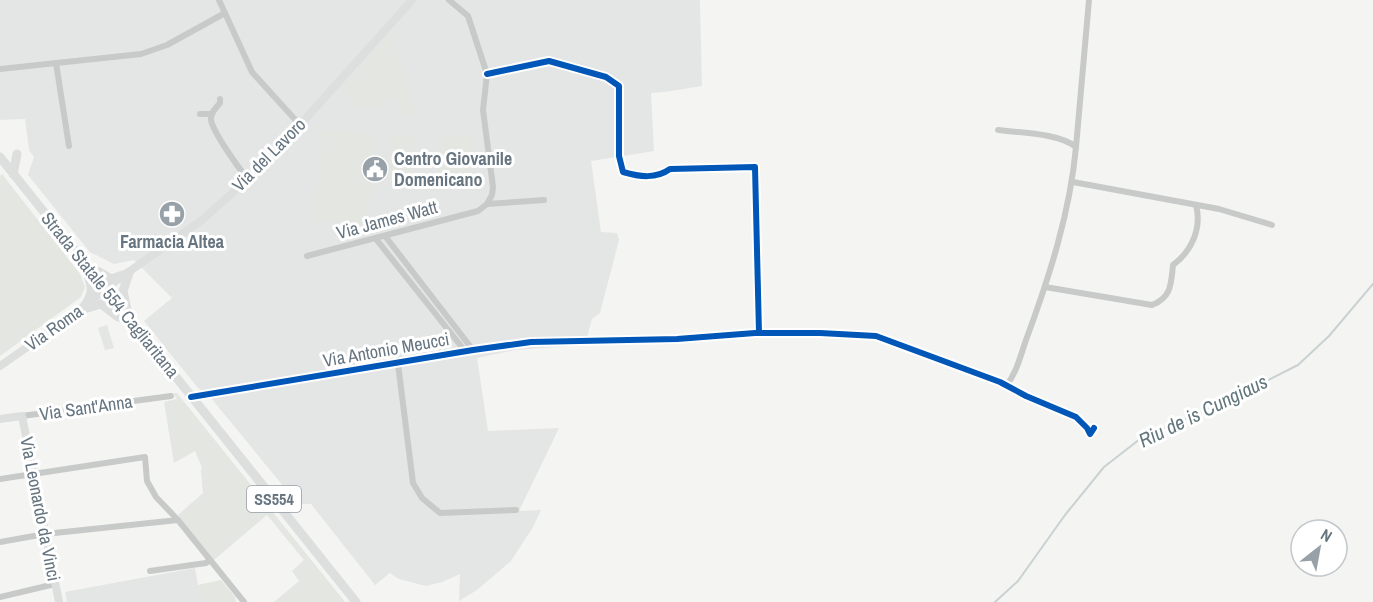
<svg xmlns="http://www.w3.org/2000/svg" width="1373" height="602" viewBox="0 0 1373 602" font-family="'Archivo Narrow',sans-serif">
<style>
.built{fill:#e4e5e5}
.green{fill:#e4e6e1}
.lines{fill:none;stroke-linecap:round;stroke-linejoin:round}
.stream{stroke:#c9d1d3;stroke-width:2}
.street{stroke:#c8caca;stroke-width:6}
.secondary{stroke:#dddede;stroke-width:8}
.primary{stroke:#dddede;stroke-width:9}
.cycleway-casing{stroke:#fff;stroke-width:10}
.cycleway{stroke:#0057b8;stroke-width:6}
.labels{text-anchor:middle;stroke-width:6;stroke-linejoin:round;paint-order:stroke}
.shield{fill:#fff;stroke:#949ea6;stroke-width:1.5}
.shield-label{font-size:16px;font-weight:bold;fill:#667580}
.street-label{font-size:18px;fill:#667580;stroke:#fff}
.poi-label{font-size:18px;font-weight:bold;fill:#667580;stroke:#fff;text-anchor:start}
.water-label{font-size:20px;font-style:italic;fill:#62777d;stroke:#fff}
</style>
<rect width="100%" height="100%" fill="#f4f4f2"/>
<g class="built">
<polygon points="0,0 700,0 702,86 665,92 651,93 654,151 591,161 601,232 617,233 619,240 600,313 592,319 585,345 515,350 477,358 488,431 559,428 519,511 541,510 533,527 511,561 477,590 459,601 460,574 442,582 426,586 399,579 390,573 375,585 311,504 298,504 211,398 198,388 144,321 172,298 134,260 114,264 90,252 28,175 34,157 29,150 25,119 0,120"/>
<polygon points="195,568 201,602 67,602 65,592"/>
</g>
<g class="green">
<path d="M391,33L417,113L400,115L395,98H386C378,111 365,108 352,106L343,86Z"/>
<polygon points="323,129 377,135 367,226 313,220"/>
<polygon points="391,133 417,136 412,181 385,178"/>
<polygon points="443,134 474,137 468,189 437,185"/>
<polygon points="2,174 80,274 85,287 81,297 0,356 0,176"/>
<polygon points="107,325 114,348 105,350 98,328"/>
<polygon points="173,393 177,393 345,602 274,602 299,581 292,571 304,560 267,515 214,560 178,515 203,493 201,470 202,468 195,451 174,463 164,402 177,399"/>
<polygon points="221,580 235,597 236,602 201,602 198,585"/>
</g>
<g class="lines">
<polyline class="stream" points="995,602 1018,581 1065,515 1104,467 1140,439 1223,403 1298,365 1329,336 1373,284"/>
<g class="street">
<polyline points="219,0 252,72 300,125"/>
<polyline points="449,0 468,16 487,74 483,110 493,187 492,195 487,204"/>
<polyline points="56,63 69,146"/>
<polyline points="0,69 141,54 167,45 225,13"/>
<path d="M487,74L549,61L606,77L619,86V156L623,172C640,177 656,179 670,169L755,167L759,333"/>
<path d="M220,99V103C216,108 210,113 211,120C213,132 239,169 248,179"/>
<polyline points="200,114 212,114"/>
<path d="M998,130C1020,133 1059,133 1076,147C1070,213 1049,278 1026,340C1020,357 1017,372 1006,386"/>
<polyline points="1076,147 1089,0"/>
<polyline points="1073,182 1219,209 1272,225"/>
<polyline points="385,236 473,350"/>
<polyline points="376,239 465,351"/>
<polyline points="307,256 478,211 487,204 544,200"/>
<path d="M1045,287L1152,305C1172,297 1171,283 1173,265C1192,251 1202,228 1196,205"/>
<polyline points="398,364 413,483 422,498 440,513 516,510"/>
<polyline points="191,397 473,350 531,342 677,339 755,333 820,333 876,336 1000,382 1026,396 1076,417 1087,428 1090,434 1094,428"/>
<polyline points="22,416 171,396"/>
<polyline points="0,479 145,457 147,481 156,497 178,520 244,602"/>
<polyline points="0,542 45,534 178,520"/>
<polyline points="150,571 206,563 210,560"/>
<polyline points="0,597 55,584"/>
</g>
<g class="secondary">
<polyline points="0,366 82,309 106,288 202,220 248,179 300,125 412,0"/>
<polyline points="0,419 22,416 59,602"/>
</g>
<g class="primary">
<polyline points="0,157 356,602"/>
<polyline points="13,174 17,154"/>
<polyline points="94,269 111,279 129,273"/>
<path d="M82,309C96,292 92,285 84,266"/>
<polyline points="84,309 101,304 118,317 130,320"/>
<polyline points="128,314 123,291 129,273"/>
</g>
<defs>
<g id="cycleway">
<path d="M487,74L549,61L606,77L619,86V156L623,172C640,177 656,179 670,169L755,167L759,333"/>
<polyline points="191,397 473,350 531,342 677,339 755,333 820,333 876,336 1000,382 1026,396 1076,417 1087,428 1090,434 1094,428"/>
</g>
</defs>
<use href="#cycleway" class="cycleway-casing"/>
<use href="#cycleway" class="cycleway"/>
</g>
<defs>
<symbol id="civic-disc" viewBox="-11 -11 22 22"><circle r="9.5" fill="#98a1a8" stroke="#fff"/><path d="M-.6-6.5H3V-4.5H.6V-3L4-1V1h2V6H-6V1h2V-1L-.6-3ZM-1.2 2.5V6h2.4V2.5Z" fill="#fff"/></symbol>
<symbol id="pharmacy-disc" viewBox="-11 -11 22 22"><circle r="9.5" fill="#98a1a8" stroke="#fff"/><path d="M-2-6h4v4h4v4h-4v4h-4v-4h-4v-4h4Z" fill="#fff"/></symbol>
</defs>
<g fill-rule="evenodd">
<use href="#civic-disc" x="360" y="154" width="30" height="30"/>
<use href="#pharmacy-disc" x="157" y="199" width="30" height="30"/>
</g>
<g class="labels">
<rect class="shield" x="247" y="486" width="54" height="26" rx="4.5"/>
<g class="shield-label">
<text x="274" y="505">SS554</text>
</g>
<g class="street-label">
<text transform="translate(269 155) rotate(-45)" y="6">Via del Lavoro</text>
<text transform="translate(387 220) rotate(-15)" y="6">Via James Watt</text>
<text transform="translate(110 295) rotate(51)" y="6">Strada Statale 554 Cagliaritana</text>
<text transform="translate(54 328) rotate(-35)" y="6">Via Roma</text>
<text transform="translate(386 350) rotate(-10)" y="6">Via Antonio Meucci</text>
<text transform="translate(86 408) rotate(-8)" y="6">Via Sant'Anna</text>
<text transform="translate(40 509) rotate(79)" y="6">Via Leonardo da Vinci</text>
</g>
<g class="poi-label">
<text x="394" y="165">Centro Giovanile<tspan x="394" dy="21">Domenicano</tspan></text>
<text x="172" y="248" text-anchor="middle">Farmacia Altea</text>
</g>
<g class="water-label">
<text transform="translate(1203 411) rotate(-26)" y="7">Riu de is Cungiaus</text>
</g>
</g>
<g transform="translate(1319 548) rotate(31)"><circle r="28" fill="#ffffff" stroke="#c2c8cc" stroke-width="1.5"/>
<path d="M0-4.5L10 22L0 15L-10 22Z" fill="#98a1a8"/>
<text y="-9" font-size="16" font-weight="bold" text-anchor="middle" fill="#667580">N</text>
</g>
</svg>
